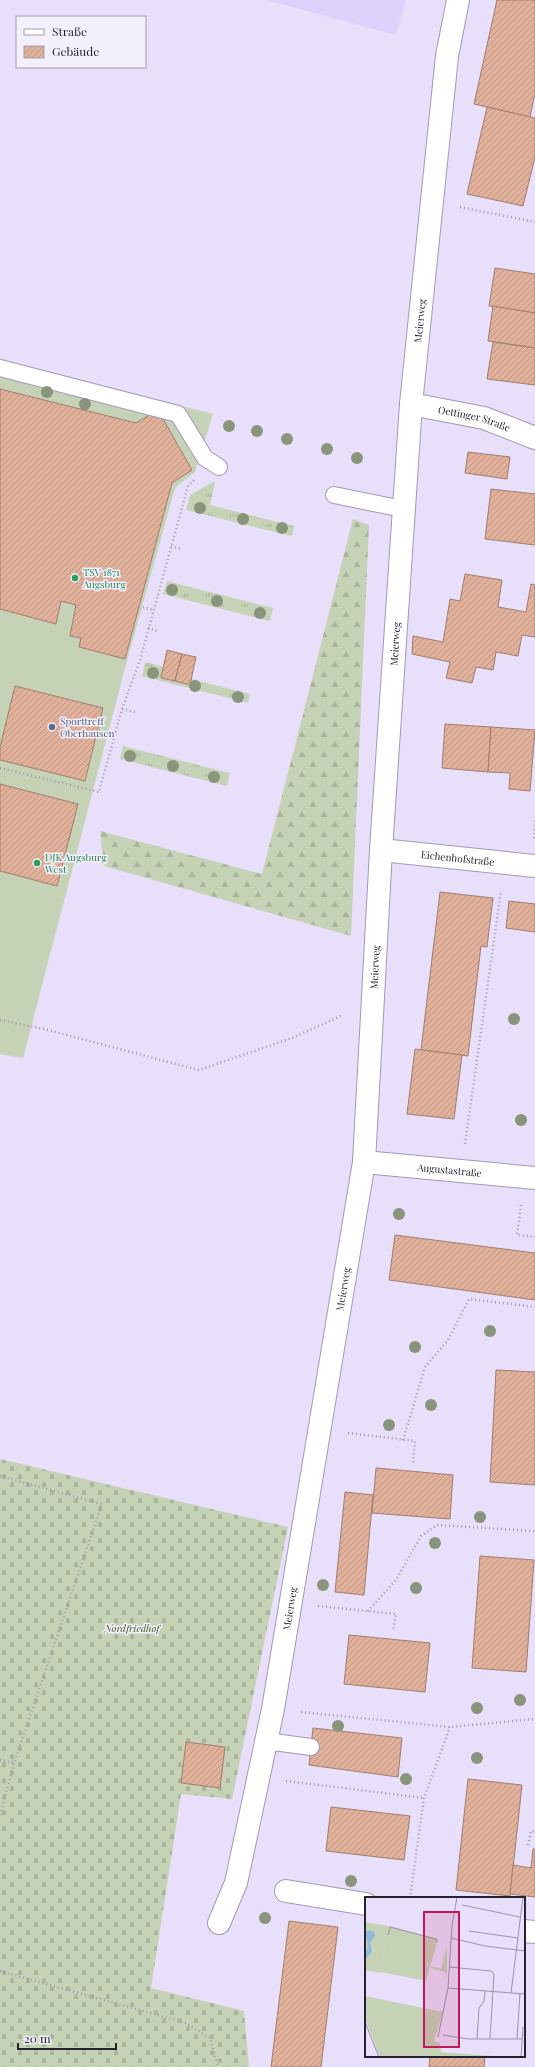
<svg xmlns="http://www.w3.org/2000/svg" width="535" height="2067" viewBox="0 0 535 2067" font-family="'Playfair Display',serif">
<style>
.built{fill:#ddd0fa}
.grass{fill:url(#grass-tufts)}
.forest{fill:url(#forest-firs)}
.cemetery{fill:url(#cemetery-stones)}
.pitch{fill:#c5d2b5}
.building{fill:url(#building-hatch);stroke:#a07d6e}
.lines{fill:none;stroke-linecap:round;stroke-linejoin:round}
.lane-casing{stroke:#a298b9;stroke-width:18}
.street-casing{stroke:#a298b9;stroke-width:24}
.path{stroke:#a29ab1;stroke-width:2.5;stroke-dasharray:1 3;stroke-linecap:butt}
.lane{stroke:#fff;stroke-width:16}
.street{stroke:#fff;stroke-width:22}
.tree{fill:#8a937b}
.leisure-dot{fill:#2e9e5b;stroke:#f3effd;stroke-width:1.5}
.service-dot{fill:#5c6f8a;stroke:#f3effd;stroke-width:1.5}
.labels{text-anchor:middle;stroke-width:3;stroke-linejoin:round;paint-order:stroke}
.street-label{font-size:10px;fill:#26222f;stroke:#f3effd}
.leisure-label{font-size:10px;fill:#27864d;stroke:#f3effd;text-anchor:start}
.service-label{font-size:10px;fill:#4e5e75;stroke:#f3effd;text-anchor:start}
.park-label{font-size:10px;font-style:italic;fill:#3d5513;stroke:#f3effd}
.inset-road{fill:none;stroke:#9a93a9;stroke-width:1}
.view{fill:#c2185b;fill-opacity:0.15;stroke:#c2185b;stroke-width:2}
.inset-edge{fill:none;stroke:#26222f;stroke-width:2}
</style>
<defs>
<pattern id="grass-tufts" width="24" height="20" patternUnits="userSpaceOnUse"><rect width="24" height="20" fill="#c5d2b5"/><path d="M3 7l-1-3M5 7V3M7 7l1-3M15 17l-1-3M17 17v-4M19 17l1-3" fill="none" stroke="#a9b49c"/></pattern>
<pattern id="forest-firs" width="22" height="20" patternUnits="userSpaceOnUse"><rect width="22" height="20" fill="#c5d2b5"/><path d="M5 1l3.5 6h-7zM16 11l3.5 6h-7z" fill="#a9b49c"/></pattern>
<pattern id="cemetery-stones" width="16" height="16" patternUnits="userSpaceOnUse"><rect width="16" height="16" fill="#c5d2b5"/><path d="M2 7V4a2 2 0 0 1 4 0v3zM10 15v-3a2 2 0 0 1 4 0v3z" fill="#a9b49c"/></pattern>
<pattern id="building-hatch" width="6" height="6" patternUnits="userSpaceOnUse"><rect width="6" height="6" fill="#e1b09a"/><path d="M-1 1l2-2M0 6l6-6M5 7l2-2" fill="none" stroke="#c19785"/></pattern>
</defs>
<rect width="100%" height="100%" fill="#e8dffb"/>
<polygon class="built" points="266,0 406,0 396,35"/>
<g class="grass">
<polygon points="213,482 215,482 210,505 294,526 292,536 186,510 190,495"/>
<polygon points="167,581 273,608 270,621 163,594"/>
<polygon points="145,662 164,667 161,678 189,685 191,679 250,694 248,703 142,676"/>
<polygon points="123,746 230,773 227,786 120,759"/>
</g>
<polygon class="forest" points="353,519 369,525 351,936 104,866 100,831 262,874"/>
<polygon class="cemetery" points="0,1459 288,1527 232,1799 181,1794 151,1988 244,2011 249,2067 0,2067"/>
<polygon class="pitch" points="0,359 213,414 195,472 175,488 125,668 23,1058 0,1054"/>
<g class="building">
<polygon points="497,0 535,0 535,93 530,117 474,104"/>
<polygon points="487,107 535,118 535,157 523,206 467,194"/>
<polygon points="495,268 535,274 535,313 489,306"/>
<polygon points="493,306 535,313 535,348 488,341"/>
<polygon points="493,342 535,348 535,385 487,379"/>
<polygon points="0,389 136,423 158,410 192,470 172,483 125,659 79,647 81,638 70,636 76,605 61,601 56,624 0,609"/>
<polygon points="468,452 510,457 507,479 465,473"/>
<polygon points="491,489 535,494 535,545 485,539"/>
<polygon points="465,574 502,580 498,607 526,612 531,584 535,585 535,637 522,635 518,656 496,652 493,670 476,667 472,683 446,678 450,662 412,654 413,636 443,642 450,599 460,601"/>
<polygon points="167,650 182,654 175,681 161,678"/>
<polygon points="182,654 196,657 190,685 175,681"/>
<polygon points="15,686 103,708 85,781 0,760 0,747"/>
<polygon points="445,724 491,727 488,772 442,768"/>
<polygon points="491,727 535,730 530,791 509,789 510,773 488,772"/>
<polygon points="0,784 78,804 57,886 0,871"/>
<polygon points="440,892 493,898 487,947 481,946 468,1056 421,1050"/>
<polygon points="509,901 535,904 535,932 506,928"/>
<polygon points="415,1049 462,1055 454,1119 407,1114"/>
<polygon points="395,1235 535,1253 535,1300 389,1280"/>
<polygon points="496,1370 535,1372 535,1485 490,1482"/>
<polygon points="376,1468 453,1475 450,1519 372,1513"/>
<polygon points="345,1492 373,1495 364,1595 335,1592"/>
<polygon points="480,1556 534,1560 526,1672 472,1668"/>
<polygon points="349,1635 430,1643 425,1692 344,1684"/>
<polygon points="313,1728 402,1738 398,1777 309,1765"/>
<polygon points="186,1742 225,1747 220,1788 181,1783"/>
<polygon points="468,1779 522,1785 510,1896 456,1890"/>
<polygon points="331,1807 410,1816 404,1860 326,1851"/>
<polygon points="533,1849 535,1849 535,1897 510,1894 513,1865 531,1868"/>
<polygon points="289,1921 338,1927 321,2067 271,2067"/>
<polygon points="430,2056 485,2056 484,2067 429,2067"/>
</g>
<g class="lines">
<defs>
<g id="lane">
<polyline points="0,368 178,414 205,458 219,467"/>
<polyline points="334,495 403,509"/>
<polyline points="266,1741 311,1747"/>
</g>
<g id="street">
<path id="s1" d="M411,404L484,418L535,438"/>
<path id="s2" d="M381,850L535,866"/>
<path id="s3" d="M364,1162L535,1178"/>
<polyline points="286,1891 366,1904"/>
<path id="s4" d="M219,1923L236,1883L273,1709L364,1162L381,850L411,404L447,56L458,0"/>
<polyline points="524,1931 535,1932"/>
</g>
</defs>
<use href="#lane" class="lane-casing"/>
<use href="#street" class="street-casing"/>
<g class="path">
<polyline points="460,207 535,222"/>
<polyline points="171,546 181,549"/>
<polyline points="139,606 153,610"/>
<polyline points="148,628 157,631"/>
<polyline points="122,709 135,712"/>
<polyline points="0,768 99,792 122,709 140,660 188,486 194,480"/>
<polyline points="534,838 535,819"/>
<polyline points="0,1020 44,1029 199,1070 292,1038 343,1015"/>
<polyline points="465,1144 501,891"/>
<polyline points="521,1205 517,1235 535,1237"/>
<polyline points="348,1433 415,1441 413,1463"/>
<polyline points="403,1440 425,1367 448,1340 469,1299 535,1307"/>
<polyline points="0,1476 102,1504 14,1763 0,1816"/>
<polyline points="318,1606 396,1614 393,1631"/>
<polyline points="368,1611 396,1580 421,1536 437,1525 535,1531"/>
<polyline points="301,1712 450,1727 535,1719"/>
<polyline points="0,1760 14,1763"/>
<polyline points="286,1781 424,1798"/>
<polyline points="528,1845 531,1831 535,1832"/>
<polyline points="410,1898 424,1798 450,1727"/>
<polyline points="0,1971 186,2023 210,2038 218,2067"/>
</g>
<use href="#lane" class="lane"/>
<use href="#street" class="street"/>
</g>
<g class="tree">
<circle cx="47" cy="392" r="6"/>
<circle cx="85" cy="404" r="6"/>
<circle cx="229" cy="426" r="6"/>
<circle cx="257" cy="431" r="6"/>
<circle cx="287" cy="439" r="6"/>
<circle cx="327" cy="449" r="6"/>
<circle cx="357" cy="458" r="6"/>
<circle cx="200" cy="508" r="6"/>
<circle cx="243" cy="519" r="6"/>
<circle cx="282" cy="528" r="6"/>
<circle cx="172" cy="590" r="6"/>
<circle cx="217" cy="601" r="6"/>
<circle cx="260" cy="613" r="6"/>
<circle cx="153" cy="673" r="6"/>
<circle cx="195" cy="686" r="6"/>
<circle cx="238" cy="697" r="6"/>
<circle cx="130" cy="756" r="6"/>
<circle cx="173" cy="766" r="6"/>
<circle cx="214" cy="777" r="6"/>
<circle cx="514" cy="1019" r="6"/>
<circle cx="521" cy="1120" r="6"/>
<circle cx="399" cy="1214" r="6"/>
<circle cx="490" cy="1331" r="6"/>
<circle cx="415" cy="1347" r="6"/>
<circle cx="431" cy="1405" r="6"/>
<circle cx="389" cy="1425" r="6"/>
<circle cx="480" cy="1517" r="6"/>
<circle cx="435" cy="1543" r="6"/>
<circle cx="323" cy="1585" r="6"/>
<circle cx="416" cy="1588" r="6"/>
<circle cx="520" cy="1700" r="6"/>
<circle cx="477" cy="1708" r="6"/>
<circle cx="338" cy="1726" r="6"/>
<circle cx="477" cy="1758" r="6"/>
<circle cx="406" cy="1779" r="6"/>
<circle cx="351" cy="1881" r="6"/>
<circle cx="265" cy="1918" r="6"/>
</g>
<g class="leisure-dot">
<circle cx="75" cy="578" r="4"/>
<circle cx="37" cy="863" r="4"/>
</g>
<circle class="service-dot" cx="52" cy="727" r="4"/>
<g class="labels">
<g class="street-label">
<text dy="4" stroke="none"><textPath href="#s4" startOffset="1619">Meierweg</textPath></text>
<text dy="4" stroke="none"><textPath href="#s1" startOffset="65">Oettinger Straße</textPath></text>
<text dy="4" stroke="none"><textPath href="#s4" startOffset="1295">Meierweg</textPath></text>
<text dy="4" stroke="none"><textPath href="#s2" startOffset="77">Eichenhofstraße</textPath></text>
<text dy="4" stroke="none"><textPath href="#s4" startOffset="971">Meierweg</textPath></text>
<text dy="4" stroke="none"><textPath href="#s3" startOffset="86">Augustastraße</textPath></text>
<text dy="4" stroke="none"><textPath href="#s4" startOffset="647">Meierweg</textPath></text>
<text dy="4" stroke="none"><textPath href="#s4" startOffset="323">Meierweg</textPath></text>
</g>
<g class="leisure-label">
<text x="83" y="576">TSV 1871<tspan x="83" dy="12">Augsburg</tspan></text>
<text x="45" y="861">DJK Augsburg<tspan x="45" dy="12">West</tspan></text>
</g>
<g class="service-label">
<text x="60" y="725">Sporttreff<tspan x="60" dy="12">Oberhausen</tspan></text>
</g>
<g class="park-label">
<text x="132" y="1632">Nordfriedhof</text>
</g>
</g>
<g transform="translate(365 1897)">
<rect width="160" height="160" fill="#e8dffb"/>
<path d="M0,25L24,29L16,76L0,73V62L9,54L3,32L0,33Z" fill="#c5d2b5"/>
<path d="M82,49V76L66,71V69L76,72Z" fill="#c5d2b5"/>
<path d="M3,32L10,33L12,38L8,47V60L1,63L0,33Z" fill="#c5d2b5"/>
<path d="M0,99L78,115L69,144L75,146L76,155L142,160H15L0,122Z" fill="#c5d2b5"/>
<path d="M24,29L73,42L61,84L16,75Z" fill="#c5d2b5"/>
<path d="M4,33L9,35L10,39L5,46L7,54L2,61L0,58L3,49L0,35Z" fill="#8dbcd9"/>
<path class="inset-road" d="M97,8L155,20M104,34L153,41M23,38L25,30L71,42L73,45M86,41L120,49L160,54M84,70L126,74L129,77L125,141M83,91L160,97M146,96L158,0M0,125L14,160M78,138L103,142H157M73,140L83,91L87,28L92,0M112,142L114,111L119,104L120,94M152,142L155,96M156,160L158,130"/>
<path class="view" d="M59,15H94V150H59Z"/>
<rect width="160" height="160" class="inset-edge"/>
</g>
<rect x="16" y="16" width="130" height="52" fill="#f3effd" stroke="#a19dab"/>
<rect x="24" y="29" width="20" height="6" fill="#ffffff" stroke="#a19dab"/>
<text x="52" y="36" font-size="12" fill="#26222f">Straße</text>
<rect x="24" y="46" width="20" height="12" fill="url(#building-hatch)" stroke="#a19dab"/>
<text x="52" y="56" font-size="12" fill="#26222f">Gebäude</text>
<path d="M18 2043v6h98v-6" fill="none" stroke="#26222f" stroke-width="2"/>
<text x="24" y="2043" font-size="12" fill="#26222f" stroke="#f3effd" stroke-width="3" paint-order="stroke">20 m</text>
</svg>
